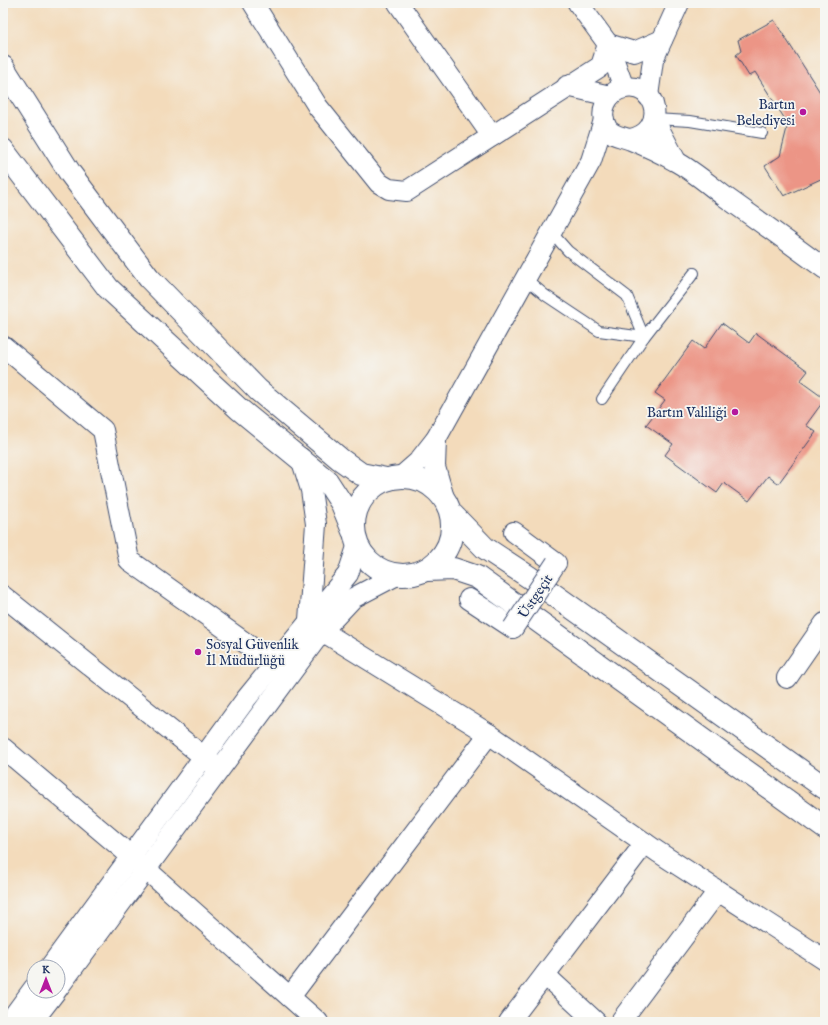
<svg xmlns="http://www.w3.org/2000/svg" width="828" height="1025" viewBox="0 0 828 1025" font-family="'IM FELL English',serif">
<style>
.building{fill:#ec9586}
.lines{fill:none;stroke-linecap:round;stroke-linejoin:round}
.lane-casing{stroke:#3b496c;stroke-width:12}
.street-casing{stroke:#3b496c;stroke-width:22}
.highway-casing{stroke:#3b496c;stroke-width:24}
.lane{stroke:#fff;stroke-width:10}
.street{stroke:#fff;stroke-width:20}
.highway{stroke:#fff;stroke-width:22}
.street-bridge-casing{stroke:#3b496c;stroke-width:22;stroke-linecap:butt}
.street-bridge{stroke:#fff;stroke-width:20}
.poi-dot{fill:#b5179e;stroke:#f6f6f2;stroke-width:1.5}
.labels{text-anchor:middle;stroke-width:3.5;stroke-linejoin:round;paint-order:stroke}
.poi-label{font-size:14px;fill:#1b2f5e;stroke:#f6f6f2;text-anchor:end}
.street-label{font-size:14px;fill:#1b2f5e;stroke:#f6f6f2}
</style>
<rect width="100%" height="100%" fill="#f6f6f2"/>
<filter id="ink" filterUnits="userSpaceOnUse"><feTurbulence type="fractalNoise" baseFrequency=".025" numOctaves="2"/><feDisplacementMap in="SourceGraphic" scale="8" xChannelSelector="R" yChannelSelector="G"/><feConvolveMatrix kernelMatrix="1 2 1 2 8 2 1 2 1" color-interpolation-filters="sRGB"/></filter>
<filter id="wash" filterUnits="userSpaceOnUse"><feTurbulence type="fractalNoise" baseFrequency=".012" numOctaves="4" result="noise"/><feDisplacementMap in="SourceGraphic" scale="16" xChannelSelector="R" yChannelSelector="G"/><feGaussianBlur stdDeviation="0.9" result="paint"/><feColorMatrix in="noise" values="0 0 0 0 0 0 0 0 0 0 0 0 0 0 0 0 0 1.4 0 .05"/><feComposite in="paint" operator="in"/></filter>
<g filter="url(#wash)">
<rect width="100%" height="100%" fill="#f3dbbb"/>
<g id="blocks">
<g class="building">
<polygon points="774,20 825,100 825,177 784,196 765,166 780,156 788,124 755,72 749,76 736,55 741,51 738,40"/>
<polygon points="722,323 749,343 756,333 808,371 800,381 825,399 806,425 816,432 778,484 768,476 749,501 724,483 717,493 665,455 673,444 646,425 665,400 655,393 693,341 704,349"/>
</g>
</g>
</g>
<g filter="url(#ink)">
<use href="#blocks" fill-opacity="0" stroke="#3b496c" stroke-width="1"/>
<g class="lines">
<defs>
<g id="lane">
<polyline points="654,119 690,121 762,133"/>
<polyline points="525,278 545,295 599,331 644,337 627,296 568,251 552,233"/>
<polyline points="602,399 644,337 694,273"/>
</g>
<g id="street">
<polyline points="253,3 318,107 379,183 389,189 407,191 601,66 608,44"/>
<polyline points="398,3 492,136"/>
<polyline points="578,3 608,44 624,88"/>
<polyline points="608,44 634,52 662,40"/>
<polyline points="567,86 610,96"/>
<polyline points="648,96 653,60 679,3"/>
<polyline points="654,119 676,161"/>
<path d="M630,139C668,132 658,82 625,88C606,91 598,113 607,128C613,137 622,136 631,140C646,146 661,153 675,161C692,170 708,184 724,196C758,220 791,244 825,269"/>
<polyline points="3,346 103,430 129,560 275,664"/>
<polyline points="436,439 435,467 444,498"/>
<polyline points="301,458 311,490 316,524 309,620"/>
<polyline points="402,476 418,462 436,439 591,161 604,120"/>
<polyline points="514,532 556,563"/>
<polyline points="3,596 214,765"/>
<polyline points="469,599 513,628"/>
<polyline points="322,631 489,734 658,852 825,960"/>
<polyline points="787,678 825,623"/>
<polyline points="3,748 131,856 318,1022"/>
<polyline points="50,967 246,699 348,574 357,547"/>
<polyline points="545,975 596,1022"/>
<polyline points="58,988 322,631 353,598 395,576"/>
<polyline points="290,997 489,734"/>
<polyline points="9,1022 34,988"/>
<polyline points="32,1022 56,991"/>
<polyline points="509,1022 645,843"/>
<polyline points="620,1022 718,891"/>
</g>
<g id="highway">
<polyline points="3,67 70,173 149,278 258,390 340,459 361,474 386,479"/>
<polyline points="3,150 108,288 239,409 327,481 342,504 353,531"/>
<circle cx="403" cy="526" r="49"/>
<polyline points="451,513 485,548 529,577 825,788"/>
<polyline points="427,570 453,569 477,577 825,828"/>
</g>
</defs>
<use href="#lane" class="lane-casing"/>
<use href="#street" class="street-casing"/>
<use href="#highway" class="highway-casing"/>
<use href="#lane" class="lane"/>
<use href="#street" class="street"/>
<use href="#highway" class="highway"/>
<defs>
<polyline id="street-bridge" points="513,628 556,563"/>
</defs>
<use href="#street-bridge" class="street-bridge-casing"/>
<use href="#street-bridge" class="street-bridge"/>
</g>
</g>
<g class="poi-dot">
<circle cx="803" cy="112" r="4"/>
<circle cx="735" cy="412" r="4"/>
<circle cx="198" cy="652" r="4"/>
</g>
<g class="labels">
<g class="poi-label">
<text x="795" y="109">Bartın<tspan x="795" dy="16">Belediyesi</tspan></text>
<text x="727" y="417">Bartın Valiliği</text>
<text x="206" y="649" text-anchor="start">Sosyal Güvenlik<tspan x="206" dy="16">İl Müdürlüğü</tspan></text>
</g>
<g class="street-label">
<text transform="translate(535 596) rotate(-56)" y="5">Üstgeçit</text>
</g>
</g>
<rect width="828" height="1025" fill="none" stroke="#f6f6f2" stroke-width="16"/>
<g transform="translate(46 979)"><circle r="19" fill="#f6f6f2" stroke="#9ea6b7"/>
<path d="M0-3L7 15L0 10L-7 15Z" fill="#b5179e"/>
<text y="-6" font-size="11" font-weight="bold" text-anchor="middle" fill="#1b2f5e">K</text>
</g>
</svg>
